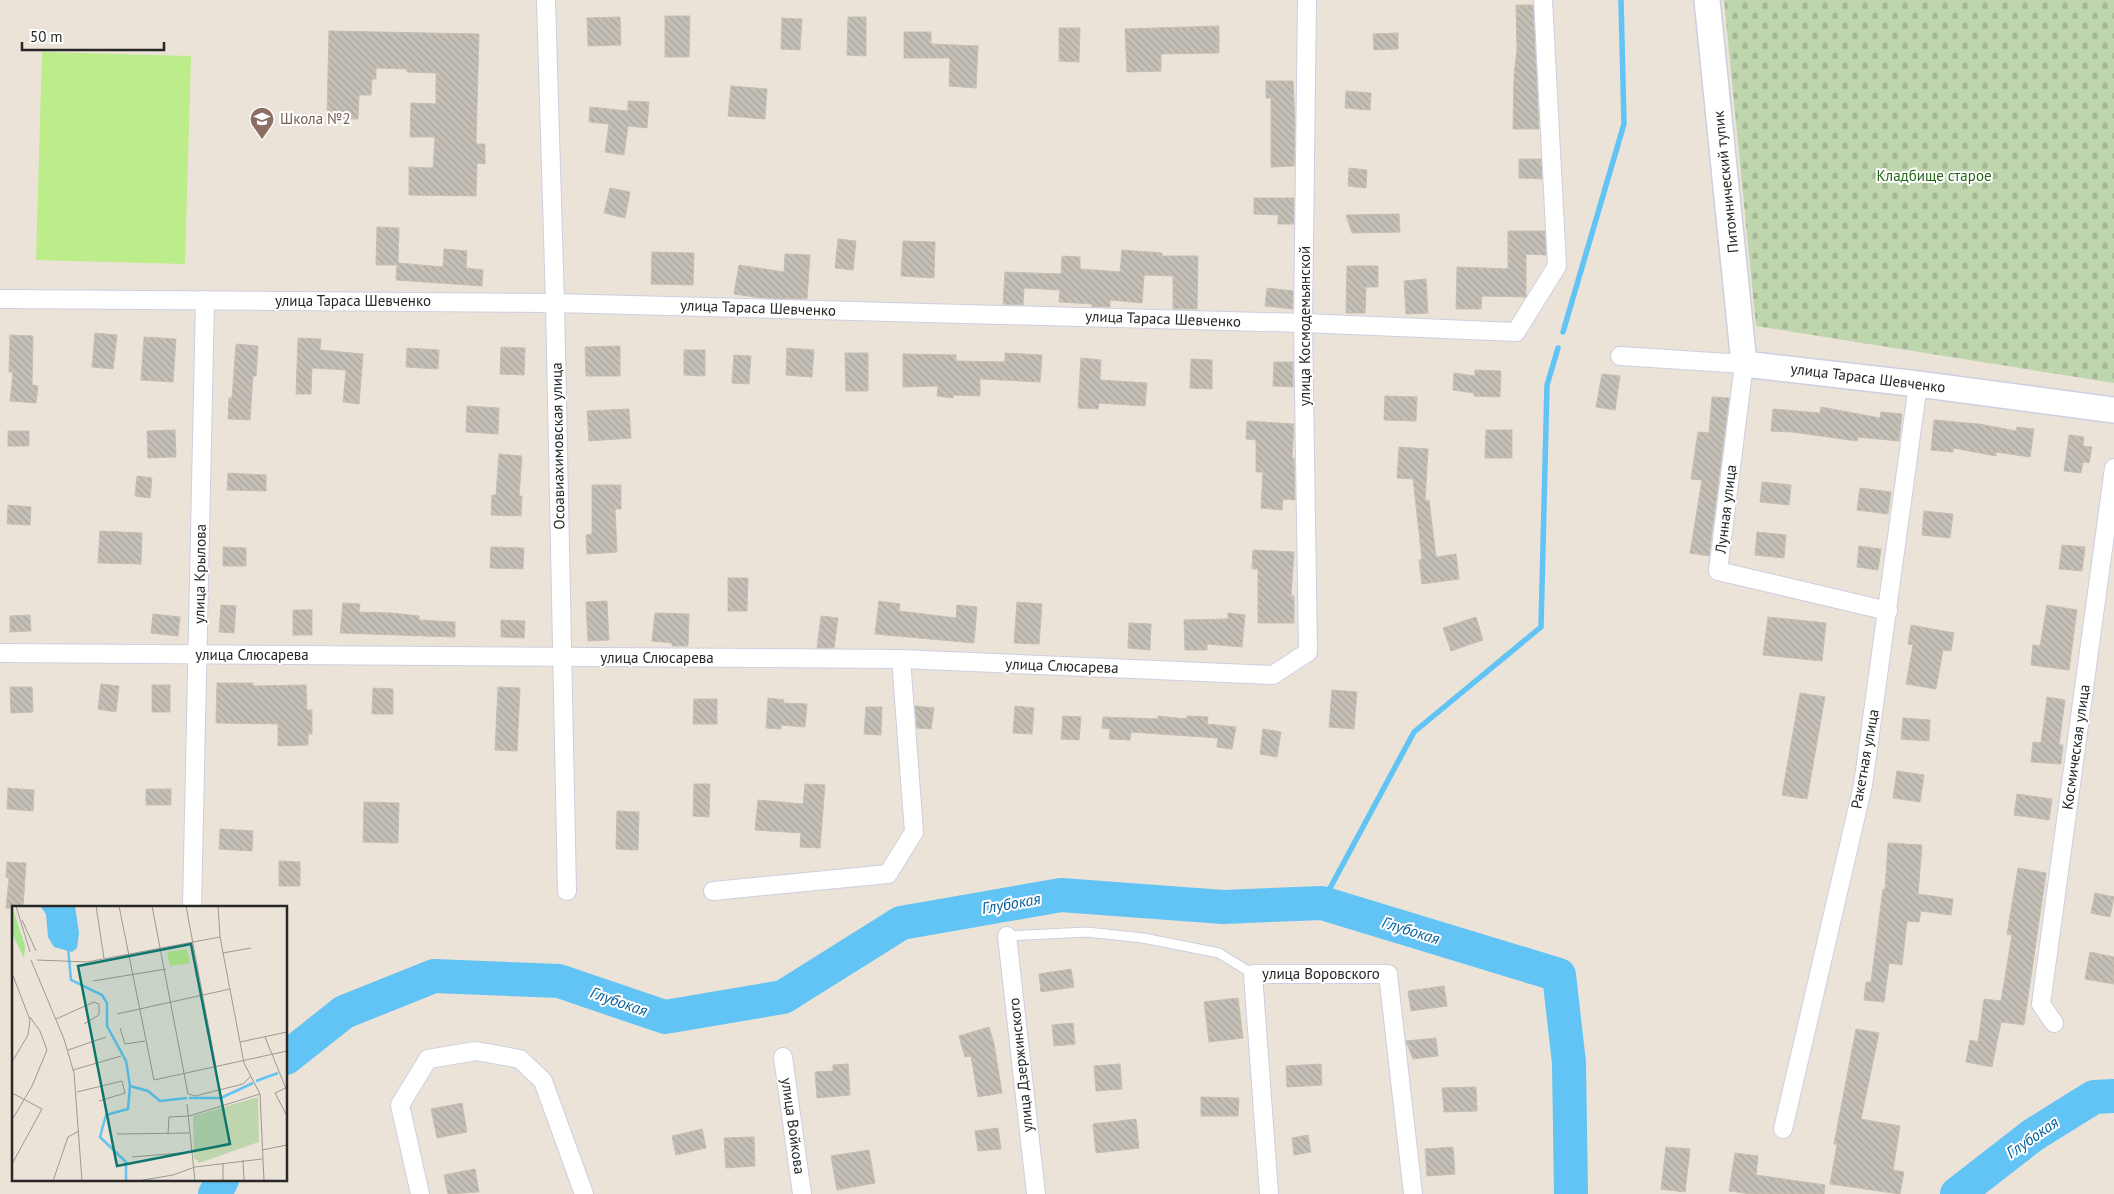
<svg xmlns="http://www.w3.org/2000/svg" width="2114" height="1194" viewBox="0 0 2114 1194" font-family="'PT Sans',sans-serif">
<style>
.cemetery{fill:url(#cemetery-stones)}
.pitch{fill:#bded8a}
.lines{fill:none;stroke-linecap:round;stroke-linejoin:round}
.stream{stroke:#62c4f4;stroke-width:5.5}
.river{stroke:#62c4f4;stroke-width:34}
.building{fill:url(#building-back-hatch);stroke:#c6bfb1}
.lane-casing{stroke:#cccfe1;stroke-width:11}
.street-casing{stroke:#cccfe1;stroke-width:20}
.secondary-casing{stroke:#cccfe1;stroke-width:28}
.lane{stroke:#fff;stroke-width:9}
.street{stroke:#fff;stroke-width:18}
.secondary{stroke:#fff;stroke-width:25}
.labels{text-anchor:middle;stroke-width:4;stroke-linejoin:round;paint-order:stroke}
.education-label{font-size:15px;fill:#785e54;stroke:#fff;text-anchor:start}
.park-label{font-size:15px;fill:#216515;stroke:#fff}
.street-label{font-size:15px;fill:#272727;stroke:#fff}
.water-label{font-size:16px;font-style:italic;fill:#065f9b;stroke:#fff}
.inset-river{fill:none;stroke:#62c4f4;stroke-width:2.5}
.inset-road{fill:none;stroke:#9d9891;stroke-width:1}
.view{fill:#0f766e;fill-opacity:0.15;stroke:#0f766e;stroke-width:2.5}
.inset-edge{fill:none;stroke:#272727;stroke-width:2.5}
</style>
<defs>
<pattern id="cemetery-stones" width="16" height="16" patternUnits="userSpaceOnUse" patternTransform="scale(1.25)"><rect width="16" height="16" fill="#bed5ad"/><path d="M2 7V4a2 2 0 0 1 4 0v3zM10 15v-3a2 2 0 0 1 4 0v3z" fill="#a3b795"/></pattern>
<pattern id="building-back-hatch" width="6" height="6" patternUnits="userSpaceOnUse" patternTransform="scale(1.25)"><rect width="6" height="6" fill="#c5c0b7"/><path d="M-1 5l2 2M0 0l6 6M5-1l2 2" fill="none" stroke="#a9a59d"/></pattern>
</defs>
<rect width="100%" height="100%" fill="#ebe3d7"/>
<polygon class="cemetery" points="1724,0 2114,0 2114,383 1756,326"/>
<polygon class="pitch" points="42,52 191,56 185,264 36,260"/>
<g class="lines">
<g class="stream">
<polyline points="1563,332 1624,124 1621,0"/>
<polyline points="1322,903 1414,732 1541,627 1547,385 1558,348"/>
</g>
<g class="river">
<polyline points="286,1058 344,1012 434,976 559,981 665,1017 783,997 901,923 1061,895 1223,907 1322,903 1559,975 1569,1063 1571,1194"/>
<polyline points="215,1194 222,1180"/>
<polyline points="1957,1194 2033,1135 2094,1097 2114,1096"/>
</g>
</g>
<g class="building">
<polygon points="1516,5 1533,5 1539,129 1513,129 1514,76 1517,49"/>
<polygon points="665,16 690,16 689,57 665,57"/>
<polygon points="620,17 621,45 588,46 587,18"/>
<polygon points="848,17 866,17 866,56 847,55"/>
<polygon points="782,18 802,19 800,50 781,49"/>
<polygon points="1219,26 1219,53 1161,54 1161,71 1127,72 1125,29"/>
<polygon points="1059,28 1080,28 1079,62 1059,61"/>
<polygon points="329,31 479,34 476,144 485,144 485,164 477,163 476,196 409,195 409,167 433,168 435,137 410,137 411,103 436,104 436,73 407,72 407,69 376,68 376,79 372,79 371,95 359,95 358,119 327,118"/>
<polygon points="904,32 931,32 931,44 978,46 976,88 949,86 950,58 904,58"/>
<polygon points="1398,33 1398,49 1374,50 1373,34"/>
<polygon points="1266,81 1293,81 1295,121 1294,166 1271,167 1271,98 1266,98"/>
<polygon points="731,86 767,89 765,119 728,116"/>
<polygon points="1346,91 1371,93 1370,110 1345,108"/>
<polygon points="628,101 649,102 647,128 628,126 624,155 605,152 609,124 589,122 590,107 628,111"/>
<polygon points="1519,159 1541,159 1542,179 1519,178"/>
<polygon points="1349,168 1367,170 1366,188 1348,186"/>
<polygon points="610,188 630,192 625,218 604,213"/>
<polygon points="1254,198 1294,198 1294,224 1278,224 1278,215 1254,214"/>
<polygon points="1399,214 1400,232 1352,233 1346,215"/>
<polygon points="377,227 399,228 398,263 443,267 444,249 467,251 466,268 483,270 482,286 396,280 397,265 376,265"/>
<polygon points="1508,231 1545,231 1546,255 1526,254 1526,297 1482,296 1481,309 1456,309 1457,267 1508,269"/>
<polygon points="838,239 856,241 853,270 835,268"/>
<polygon points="903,241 935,242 934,278 901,276"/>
<polygon points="1122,250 1162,253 1162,256 1198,256 1197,309 1173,309 1173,276 1144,275 1142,303 1110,300 1110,307 1092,307 1092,304 1059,302 1060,290 1024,288 1023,305 1003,304 1005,272 1061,274 1062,256 1080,257 1080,269 1120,272"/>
<polygon points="652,252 694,253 693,285 651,284"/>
<polygon points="785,254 810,255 807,299 762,298 734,294 739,265 784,272"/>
<polygon points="1347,266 1378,266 1378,287 1366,287 1365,313 1346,313"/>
<polygon points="1426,279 1428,313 1406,314 1404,281"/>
<polygon points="1267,288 1293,291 1293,309 1265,306"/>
<polygon points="95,333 117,335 113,369 92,367"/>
<polygon points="10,335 33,336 32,385 38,386 36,403 10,401 13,372 9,372"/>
<polygon points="144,337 176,339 173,382 141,380"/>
<polygon points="298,338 321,339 320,350 363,354 359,404 343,402 346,370 312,368 311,394 296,394"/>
<polygon points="236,344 258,346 256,376 253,376 250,420 228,419 229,398 232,398"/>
<polygon points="620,346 620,376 586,376 585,347"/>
<polygon points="501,347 525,348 524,375 500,374"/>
<polygon points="407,348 439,350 438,369 406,367"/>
<polygon points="787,348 814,350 812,377 786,375"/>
<polygon points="684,350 705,350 705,376 684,375"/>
<polygon points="845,353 868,353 868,391 846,391"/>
<polygon points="1005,353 1042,355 1040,382 980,379 980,396 953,395 953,398 937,396 938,386 903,387 903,354 956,355 956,361 1005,362"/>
<polygon points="734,355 751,356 749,384 732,383"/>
<polygon points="1081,358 1101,360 1100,380 1147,383 1145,406 1099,403 1098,409 1078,408"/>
<polygon points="1191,359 1212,360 1212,389 1190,388"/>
<polygon points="1274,362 1293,362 1293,387 1273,386"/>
<polygon points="1475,370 1501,371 1500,397 1474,396 1474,393 1453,390 1454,373 1475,376"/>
<polygon points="1602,374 1620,376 1615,410 1596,407"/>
<polygon points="1385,396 1417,397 1416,421 1384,420"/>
<polygon points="1712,397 1729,398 1709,556 1690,553 1702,480 1691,479 1698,432 1709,433"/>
<polygon points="467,406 499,408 498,434 466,432"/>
<polygon points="1821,407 1880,418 1881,412 1902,414 1899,441 1858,437 1857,441 1792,432 1771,431 1773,409 1820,413"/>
<polygon points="629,409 631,438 589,441 587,411"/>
<polygon points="1934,420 1979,424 2016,431 2017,427 2034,429 2030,457 1996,452 1996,456 1953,448 1953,452 1931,450"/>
<polygon points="1247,421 1294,424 1292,458 1294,458 1295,500 1283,499 1282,510 1261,508 1263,472 1256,472 1256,440 1246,439"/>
<polygon points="175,430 176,457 148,458 147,431"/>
<polygon points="1486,430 1512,430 1512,458 1485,458"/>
<rect x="8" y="431" width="21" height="15"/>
<polygon points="2069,435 2084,437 2083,446 2092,447 2089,463 2083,462 2081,473 2064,471"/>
<polygon points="1399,447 1428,449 1425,501 1429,500 1436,557 1456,554 1459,579 1422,584 1419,560 1422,559 1413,479 1397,478"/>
<polygon points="499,454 522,456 519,496 522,496 521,516 491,515 492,495 496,495"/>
<polygon points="228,473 266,475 266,491 227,490"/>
<polygon points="137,476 152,478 150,498 135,496"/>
<polygon points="1762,482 1791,485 1789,505 1760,502"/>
<polygon points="592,485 621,485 621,509 615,509 617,552 587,554 586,535 592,534"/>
<polygon points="1860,488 1891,492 1888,514 1857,510"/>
<polygon points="8,505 31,507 30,525 7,524"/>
<polygon points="1924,511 1953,514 1950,538 1922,535"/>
<polygon points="100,531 142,533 141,564 98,563"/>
<polygon points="1757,532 1786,535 1784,558 1755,555"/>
<polygon points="2062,545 2085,547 2082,571 2059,569"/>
<polygon points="1859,546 1881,549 1878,570 1857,567"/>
<polygon points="223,547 246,548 246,566 223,566"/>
<polygon points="491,547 524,548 523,569 490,568"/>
<polygon points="1253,550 1294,552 1291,596 1294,596 1294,623 1258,623 1258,569 1252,569"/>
<polygon points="728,578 748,578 747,611 728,611"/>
<polygon points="607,601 609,640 588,641 586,602"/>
<polygon points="879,601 900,604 899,611 956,618 957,605 977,607 974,643 875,634"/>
<polygon points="1017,602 1042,604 1039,644 1014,643"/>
<polygon points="343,603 360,604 359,612 391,613 419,616 419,620 455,622 455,637 340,633"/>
<polygon points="221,605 236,606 234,633 219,632"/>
<polygon points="2047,605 2077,610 2069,670 2031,665 2033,645 2040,646"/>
<rect x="293" y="610" width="19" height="25"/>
<polygon points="655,613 689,614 688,646 672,646 672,643 652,641"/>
<polygon points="1228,613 1245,615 1242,647 1207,644 1207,650 1185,650 1184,620 1228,619"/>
<polygon points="153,614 180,617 178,636 151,633"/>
<polygon points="30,615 31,631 10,632 10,616"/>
<polygon points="821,616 838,618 834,648 817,648"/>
<polygon points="1476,617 1483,640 1451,651 1443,628"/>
<polygon points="1768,617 1826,623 1822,661 1763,655"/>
<polygon points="501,620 525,621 524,638 501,637"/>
<polygon points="1129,623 1151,624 1150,650 1128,648"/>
<polygon points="1911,625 1954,633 1951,651 1943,650 1936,689 1906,684 1913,645 1908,644"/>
<polygon points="217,683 253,683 253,686 306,685 307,710 312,710 312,734 308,734 308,745 278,746 278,724 216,723"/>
<polygon points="101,684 119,686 116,712 98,709"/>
<rect x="152" y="685" width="18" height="27"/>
<polygon points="10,687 32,687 33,712 11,713"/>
<polygon points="498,687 520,688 517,751 495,750"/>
<polygon points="373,688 393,689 393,714 372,714"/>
<polygon points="1332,690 1357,692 1354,729 1329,727"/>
<polygon points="1800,693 1825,697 1807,799 1782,795"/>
<polygon points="2047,697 2065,700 2059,745 2063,745 2061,764 2031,762 2033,742 2041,743"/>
<polygon points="768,698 784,700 783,703 807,704 805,727 781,725 781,729 766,728"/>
<polygon points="694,699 717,699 717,724 693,724"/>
<polygon points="915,706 934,708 931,729 917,728"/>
<polygon points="1015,706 1034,708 1032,734 1013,733"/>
<polygon points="866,707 882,707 881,735 864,734"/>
<polygon points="1063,716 1081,717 1079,740 1061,739"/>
<polygon points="1158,716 1187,719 1187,716 1208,717 1207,724 1236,727 1232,749 1217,747 1218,738 1131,732 1130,740 1109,739 1110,729 1102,728 1103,717 1158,719"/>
<polygon points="1903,718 1930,720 1929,741 1901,739"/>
<polygon points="1263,729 1281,732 1277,757 1260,754"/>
<polygon points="1897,771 1924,775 1920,802 1893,798"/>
<polygon points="694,784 710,784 709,817 693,816"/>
<polygon points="805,784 825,785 820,848 800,847 801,833 755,830 758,800 803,804"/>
<polygon points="8,788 34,790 33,811 7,809"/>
<rect x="146" y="789" width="25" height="16"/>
<polygon points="2017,794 2052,799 2049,820 2014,815"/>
<polygon points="364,802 399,803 398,843 363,842"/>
<polygon points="617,811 639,812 638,850 616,849"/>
<polygon points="220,829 253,831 252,851 219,849"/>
<polygon points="1888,843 1922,845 1918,894 1953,899 1951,915 1921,911 1919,922 1907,921 1902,965 1889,963 1884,1002 1864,1000 1866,982 1871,982 1883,889 1885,890"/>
<polygon points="279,861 300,862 300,886 279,886"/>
<polygon points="7,862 26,863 23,908 6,908 9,878 6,877"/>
<polygon points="2018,868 2046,873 2024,1025 2001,1022 1992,1067 1966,1062 1970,1040 1978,1042 1984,999 2001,1001 2012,935 2007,934"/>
<polygon points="2095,893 2114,897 2110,917 2091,913"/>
<polygon points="2090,952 2114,957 2114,984 2085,979"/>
<polygon points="1071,969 1074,987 1041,992 1039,974"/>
<polygon points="1444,986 1447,1006 1411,1011 1408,991"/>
<polygon points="1238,998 1243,1038 1209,1042 1204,1002"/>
<polygon points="1073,1023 1075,1044 1054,1046 1052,1025"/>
<polygon points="989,1027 994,1044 1002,1093 978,1097 971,1056 965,1057 959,1036"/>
<polygon points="1856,1029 1879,1033 1861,1119 1900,1126 1893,1170 1904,1172 1900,1194 1830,1184 1837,1144 1834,1144"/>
<polygon points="1436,1038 1438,1056 1413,1059 1406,1041"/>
<polygon points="848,1064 850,1095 817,1098 815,1072 833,1071 833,1065"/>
<polygon points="1120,1064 1122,1089 1096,1091 1094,1066"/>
<polygon points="1321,1064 1322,1085 1287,1087 1286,1066"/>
<polygon points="1476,1087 1477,1111 1444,1112 1442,1088"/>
<polygon points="1201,1097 1239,1098 1238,1116 1201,1116"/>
<polygon points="462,1103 467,1132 437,1138 431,1109"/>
<polygon points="1136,1119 1139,1148 1096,1153 1093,1124"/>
<polygon points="998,1128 1001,1149 978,1151 975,1131"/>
<polygon points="702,1129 706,1148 676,1155 672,1136"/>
<polygon points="1308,1135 1311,1152 1294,1155 1292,1138"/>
<polygon points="754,1137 755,1166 726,1168 724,1138"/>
<polygon points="1453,1147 1455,1174 1427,1176 1425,1149"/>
<polygon points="1666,1147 1690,1149 1685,1192 1661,1189"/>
<polygon points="869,1150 875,1183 837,1190 831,1156"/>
<polygon points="1735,1153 1758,1156 1756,1175 1825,1185 1824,1194 1751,1194 1729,1191"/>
<polygon points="475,1169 479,1192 448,1194 444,1175"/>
</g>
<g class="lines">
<defs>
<polyline id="lane" points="1007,936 1087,932 1143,938 1219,953 1253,974"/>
<g id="street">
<polyline points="546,0 555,303 567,891"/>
<polyline points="0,299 555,303 1303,323 1516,332 1557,266 1543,0"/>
<polyline points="1620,356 1744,364 1718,571 1888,611"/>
<polyline points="0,653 901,659 1273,675 1308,652 1303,323 1307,0"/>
<polyline points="713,891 888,874 914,832 901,659"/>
<polyline points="192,908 205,300"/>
<polyline points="1007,936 1036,1194"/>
<polyline points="2054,1023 2041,1004 2114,468"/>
<polyline points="783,1057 802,1194"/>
<polyline points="1783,1129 1863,785 1918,384"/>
<polyline points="420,1194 400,1105 428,1059 476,1051 520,1059 543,1081 584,1194"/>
<polyline points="1269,1194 1253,974 1388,974 1413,1194"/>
</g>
<polyline id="secondary" points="1707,0 1744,364 1918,384 2114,410"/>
</defs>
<use href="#lane" class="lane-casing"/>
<use href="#street" class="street-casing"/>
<use href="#secondary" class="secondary-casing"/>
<use href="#lane" class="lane"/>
<use href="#street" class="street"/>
<use href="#secondary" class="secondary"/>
</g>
<defs>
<symbol id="school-pin" viewBox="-11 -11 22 30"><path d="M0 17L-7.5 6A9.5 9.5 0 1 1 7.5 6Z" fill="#8d6e63" stroke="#fff"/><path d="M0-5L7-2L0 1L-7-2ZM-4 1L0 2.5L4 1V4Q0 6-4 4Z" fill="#fff"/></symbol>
</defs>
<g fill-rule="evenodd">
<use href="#school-pin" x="248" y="105" width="28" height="38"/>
</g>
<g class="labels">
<g class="education-label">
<text x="280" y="124">Школа №2</text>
</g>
<g class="park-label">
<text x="1934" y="181">Кладбище старое</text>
</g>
<g class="street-label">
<text transform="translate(1726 182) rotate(-96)" y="5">Питомнический тупик</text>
<text x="353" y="306">улица Тараса Шевченко</text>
<text transform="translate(758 308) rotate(2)" y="5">улица Тараса Шевченко</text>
<text transform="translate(1163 319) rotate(2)" y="5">улица Тараса Шевченко</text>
<text transform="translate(1305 326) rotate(-90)" y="5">улица Космодемьянской</text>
<text transform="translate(1868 378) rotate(7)" y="5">улица Тараса Шевченко</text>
<text transform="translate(558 446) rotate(-91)" y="5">Осоавиахимовская улица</text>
<text transform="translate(1726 509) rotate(-83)" y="5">Лунная улица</text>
<text transform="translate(200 574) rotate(-89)" y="5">улица Крылова</text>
<text x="252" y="660">улица Слюсарева</text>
<text x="657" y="663">улица Слюсарева</text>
<text transform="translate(1062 666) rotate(2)" y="5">улица Слюсарева</text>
<text transform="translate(2076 747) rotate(-82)" y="5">Космическая улица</text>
<text transform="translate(1865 759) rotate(-80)" y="5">Ракетная улица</text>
<text x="1321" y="979">улица Воровского</text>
<text transform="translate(1021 1065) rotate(-96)" y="5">улица Дзержинского</text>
<text transform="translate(793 1126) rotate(82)" y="5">улица Войкова</text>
</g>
<g class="water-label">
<text transform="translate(1011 903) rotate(-10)" y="6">Глубокая</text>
<text transform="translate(1411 930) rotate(17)" y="6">Глубокая</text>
<text transform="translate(619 1001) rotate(19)" y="6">Глубокая</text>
<text transform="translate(2032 1137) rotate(-35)" y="6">Глубокая</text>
</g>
</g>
<g transform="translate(12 906)">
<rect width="275" height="275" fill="#ebe3d7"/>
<path d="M0,0L13,40L12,52L0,27Z" fill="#a7e58f"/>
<path d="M246,191L247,236L187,257L182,252L181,210Z" fill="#bed5ad"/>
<path d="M175,43L178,57L158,60L155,46Z" fill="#bded8a"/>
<path d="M28,0H63L67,27L65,42L60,46L42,41L36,31L34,8Z" fill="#62c4f4"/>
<path class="inset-river" d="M56,41L59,74L90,89L95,97V120L114,155L118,180L116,203L94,209L88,231L114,256V275M244,175L266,167M118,180L136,185L148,195L175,192M177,192H209L241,177"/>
<path class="inset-road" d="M4,0L18,46M84,0L92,52M107,0L142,174L275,145M140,0L176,188L183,190L231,178L239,170M174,0L204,161M206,0L208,31M10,14L24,45M211,47L239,42M19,54L52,133L62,167L70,275M25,54L75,56L208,31L232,157L248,188L252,275M0,67L18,114L16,129L0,156M81,75L154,63M105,108L218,83M44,113L82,96L87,98V109L72,118M108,122L113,138L133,135M253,131L275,185M228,136L275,126M56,144L94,131M61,164L109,150M274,182L263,187L275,210M65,186L110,175L113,187L87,195M0,187L30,203L0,258M175,198L183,275M0,214L20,180L35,144L28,125L18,111M105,228L178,227M156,228L157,211L177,210L248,188M250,244L275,239M120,251L180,246M231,254L232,275M211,257V275M41,275L56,231L67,225M125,275L161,269L183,261L250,253"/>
<path class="view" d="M179,38L218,238L105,260L66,60Z"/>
<rect width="275" height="275" class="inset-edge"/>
</g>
<path d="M22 42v8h142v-8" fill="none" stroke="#272727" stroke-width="2.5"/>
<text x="30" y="42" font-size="15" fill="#272727" stroke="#ffffff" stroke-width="4" paint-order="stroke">50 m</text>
</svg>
